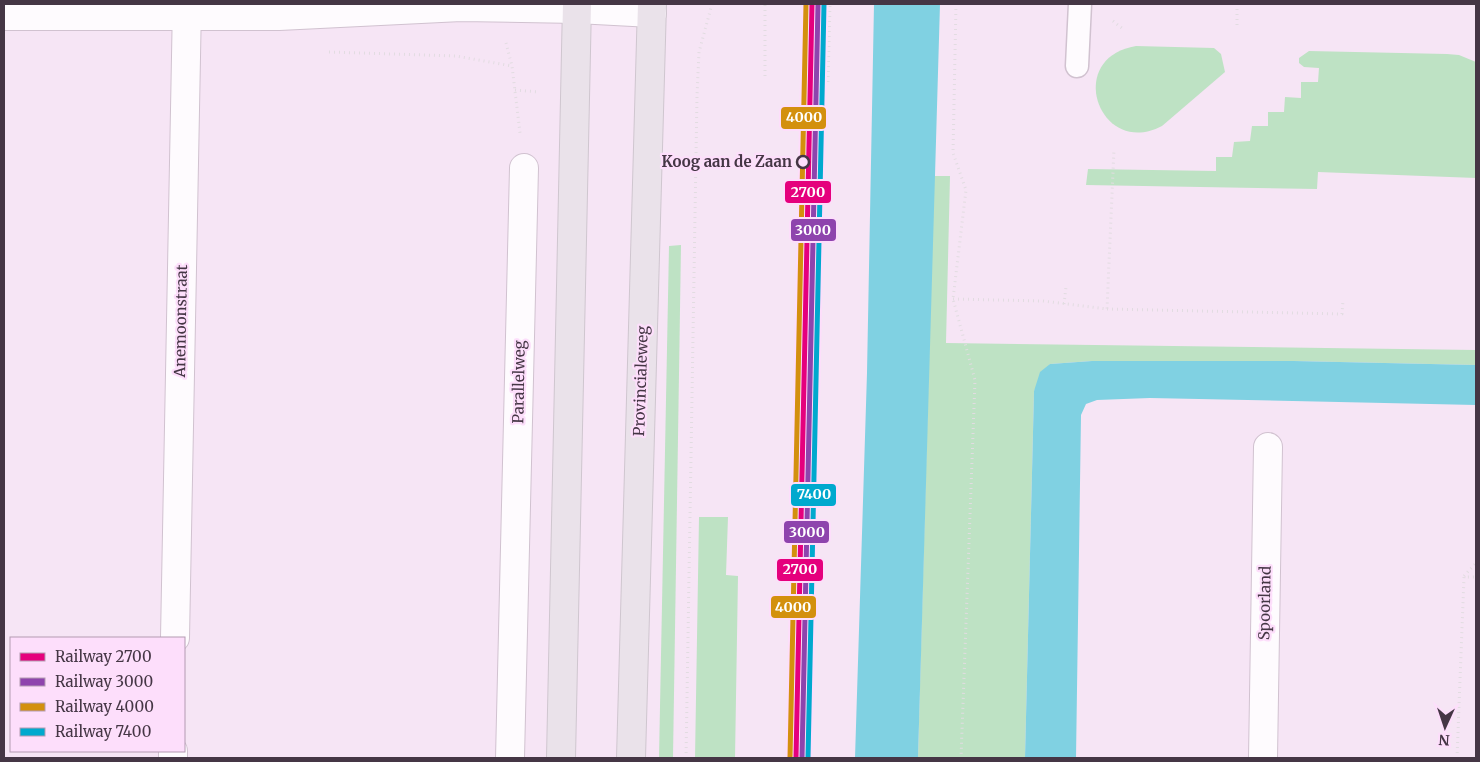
<svg xmlns="http://www.w3.org/2000/svg" width="1480" height="762" viewBox="0 0 1480 762" font-family="Merriweather,serif">
<style>
.green{fill:#bee2c4}
.water{fill:#80d1e2}
.lines{fill:none;stroke-linecap:round;stroke-linejoin:round}
.lane-casing{stroke:#d1c2d0;stroke-width:25}
.street-casing{stroke:#d1c2d0;stroke-width:30}
.secondary-casing{stroke:#d1c2d0;stroke-width:30}
.primary-casing{stroke:#cfc6cf;stroke-width:30}
.path{stroke:#e2dce1;stroke-width:3;stroke-dasharray:1 4;stroke-linecap:butt}
.lane{stroke:#fefbfe;stroke-width:22}
.street{stroke:#fefbfe;stroke-width:28}
.secondary{stroke:#fefbfe;stroke-width:28}
.primary{stroke:#eae2ea;stroke-width:28}
.rail-1-casing{stroke:#fddefb;stroke-width:9}
.rail-2-casing{stroke:#fddefb;stroke-width:9}
.rail-3-casing{stroke:#fddefb;stroke-width:9}
.rail-4-casing{stroke:#fddefb;stroke-width:9}
.rail-1{stroke:#e5007d;stroke-width:5}
.rail-2{stroke:#8e44ad;stroke-width:5}
.rail-3{stroke:#d3900e;stroke-width:5}
.rail-4{stroke:#00a9ce;stroke-width:5}
.stop-dot{fill:#fddefb;stroke:#453645;stroke-width:2.5}
.labels{text-anchor:middle;stroke-width:4.5;stroke-linejoin:round;paint-order:stroke}
.stop-label{font-size:15px;font-weight:bold;fill:#453645;stroke:#fddefb;text-anchor:end}
.street-label{font-size:15px;fill:#453645;stroke:#fddefb}
.line-badge{stroke:#fddefb;stroke-width:2}
.badge-label{font-size:14px;text-anchor:middle;font-weight:bold;fill:#fff}
</style>
<rect width="100%" height="100%" fill="#f6e5f5"/>
<g class="green">
<path d="M1136,46L1214,48L1221,54L1225,72L1162,126C1100,159 1063,58 1136,46Z"/>
<polygon points="1309,51 1447,54 1459,55 1476,62 1476,178 1318,172 1317,189 1086,185 1088,169 1216,171 1216,157 1232,157 1234,142 1250,141 1252,126 1268,126 1268,112 1284,112 1285,97 1301,98 1301,82 1318,82 1319,68 1304,67 1299,63 1299,58"/>
<polygon points="934,176 950,176 946,343 1476,350 1476,365 1294,361 1092,361 1050,364 1034,391 1025,758 918,758"/>
<polygon points="681,245 673,758 659,758 669,246"/>
<polygon points="699,517 728,517 726,575 738,576 735,758 695,758"/>
</g>
<g class="water">
<polygon points="874,4 940,4 918,758 855,758 867,373"/>
<polygon points="1092,361 1294,361 1476,365 1476,405 1150,398 1097,400 1086,404 1081,415 1076,758 1025,758 1034,391 1040,372 1050,364"/>
</g>
<g class="lines">
<defs>
<polyline id="lane" points="1077,66 1080,4"/>
<g id="street">
<polyline points="175,638 187,4"/>
<polyline points="173,758 173,751"/>
<polyline points="510,758 524,168"/>
<polyline points="1263,758 1268,447"/>
</g>
<polyline id="secondary" points="4,16 279,16 461,7 577,9 652,13"/>
<g id="primary">
<polyline points="561,758 577,4"/>
<polyline points="631,758 652,4"/>
</g>
</defs>
<use href="#lane" class="lane-casing"/>
<use href="#street" class="street-casing"/>
<use href="#secondary" class="secondary-casing"/>
<use href="#primary" class="primary-casing"/>
<g class="path">
<polyline points="956,4 953,153 966,190 953,299 975,380 961,758"/>
<polyline points="1237,4 1237,29"/>
<polyline points="1113,21 1123,29"/>
<polyline points="506,43 512,66 520,133"/>
<polyline points="329,52 456,56 512,66"/>
<polyline points="765,76 765,4"/>
<polyline points="828,82 830,4"/>
<polyline points="515,90 539,92"/>
<polyline points="953,299 1043,301 1107,309 1114,149"/>
<polyline points="1064,304 1066,287"/>
<polyline points="1107,309 1342,314 1343,300"/>
<polyline points="1464,576 1476,563"/>
<polyline points="686,758 697,95 699,52 712,4"/>
<polyline points="1457,758 1464,577 1476,577"/>
</g>
<use href="#lane" class="lane"/>
<use href="#street" class="street"/>
<use href="#secondary" class="secondary"/>
<use href="#primary" class="primary"/>
<defs>
<polyline id="rail-1" points="796,758 812,4"/>
<polyline id="rail-2" points="802,758 818,4"/>
<polyline id="rail-3" points="790,758 806,4"/>
<polyline id="rail-4" points="808,758 824,4"/>
</defs>
<use href="#rail-1" class="rail-1-casing"/>
<use href="#rail-2" class="rail-2-casing"/>
<use href="#rail-3" class="rail-3-casing"/>
<use href="#rail-4" class="rail-4-casing"/>
<use href="#rail-1" class="rail-1"/>
<use href="#rail-2" class="rail-2"/>
<use href="#rail-3" class="rail-3"/>
<use href="#rail-4" class="rail-4"/>
</g>
<circle class="stop-dot" cx="803" cy="162" r="6"/>
<g class="labels">
<g class="stop-label">
<text x="792" y="167">Koog aan de Zaan</text>
</g>
<g class="street-label">
<text transform="translate(181 321) rotate(-89)" y="5">Anemoonstraat</text>
<text transform="translate(641 381) rotate(-88)" y="5">Provincialeweg</text>
<text transform="translate(519 382) rotate(-89)" y="5">Parallelweg</text>
<text transform="translate(1265 603) rotate(-89)" y="5">Spoorland</text>
</g>
</g>
<g class="line-badge">
<rect x="780" y="106" width="47" height="24" rx="5" fill="#d3900e"/>
<rect x="784" y="180" width="48" height="24" rx="5" fill="#e5007d"/>
<rect x="790" y="218" width="47" height="24" rx="5" fill="#8e44ad"/>
<rect x="790" y="483" width="47" height="24" rx="5" fill="#00a9ce"/>
<rect x="783" y="520" width="47" height="24" rx="5" fill="#8e44ad"/>
<rect x="776" y="558" width="48" height="24" rx="5" fill="#e5007d"/>
<rect x="770" y="595" width="47" height="24" rx="5" fill="#d3900e"/>
</g>
<g class="badge-label">
<text x="804" y="122">4000</text>
<text x="808" y="197">2700</text>
<text x="813" y="235">3000</text>
<text x="814" y="499">7400</text>
<text x="807" y="537">3000</text>
<text x="800" y="574">2700</text>
<text x="793" y="612">4000</text>
</g>
<rect width="1480" height="762" fill="none" stroke="#453645" stroke-width="10"/>
<rect x="10" y="637" width="175" height="115" fill="#fddefb" stroke="#b39bb2"/>
<rect x="20" y="653" width="25" height="8" fill="#e5007d" stroke="#b39bb2"/>
<text x="55" y="662" font-size="15" fill="#453645">Railway 2700</text>
<rect x="20" y="678" width="25" height="8" fill="#8e44ad" stroke="#b39bb2"/>
<text x="55" y="687" font-size="15" fill="#453645">Railway 3000</text>
<rect x="20" y="703" width="25" height="8" fill="#d3900e" stroke="#b39bb2"/>
<text x="55" y="712" font-size="15" fill="#453645">Railway 4000</text>
<rect x="20" y="728" width="25" height="8" fill="#00a9ce" stroke="#b39bb2"/>
<text x="55" y="737" font-size="15" fill="#453645">Railway 7400</text>
<g transform="translate(1445 727) rotate(183)" stroke="#fddefb" stroke-width="4" paint-order="stroke">
<path d="M0-4L9 19L0 12L-9 19Z" fill="#453645"/>
<text y="-8" font-size="14" font-weight="bold" text-anchor="middle" fill="#453645">N</text>
</g>
</svg>
